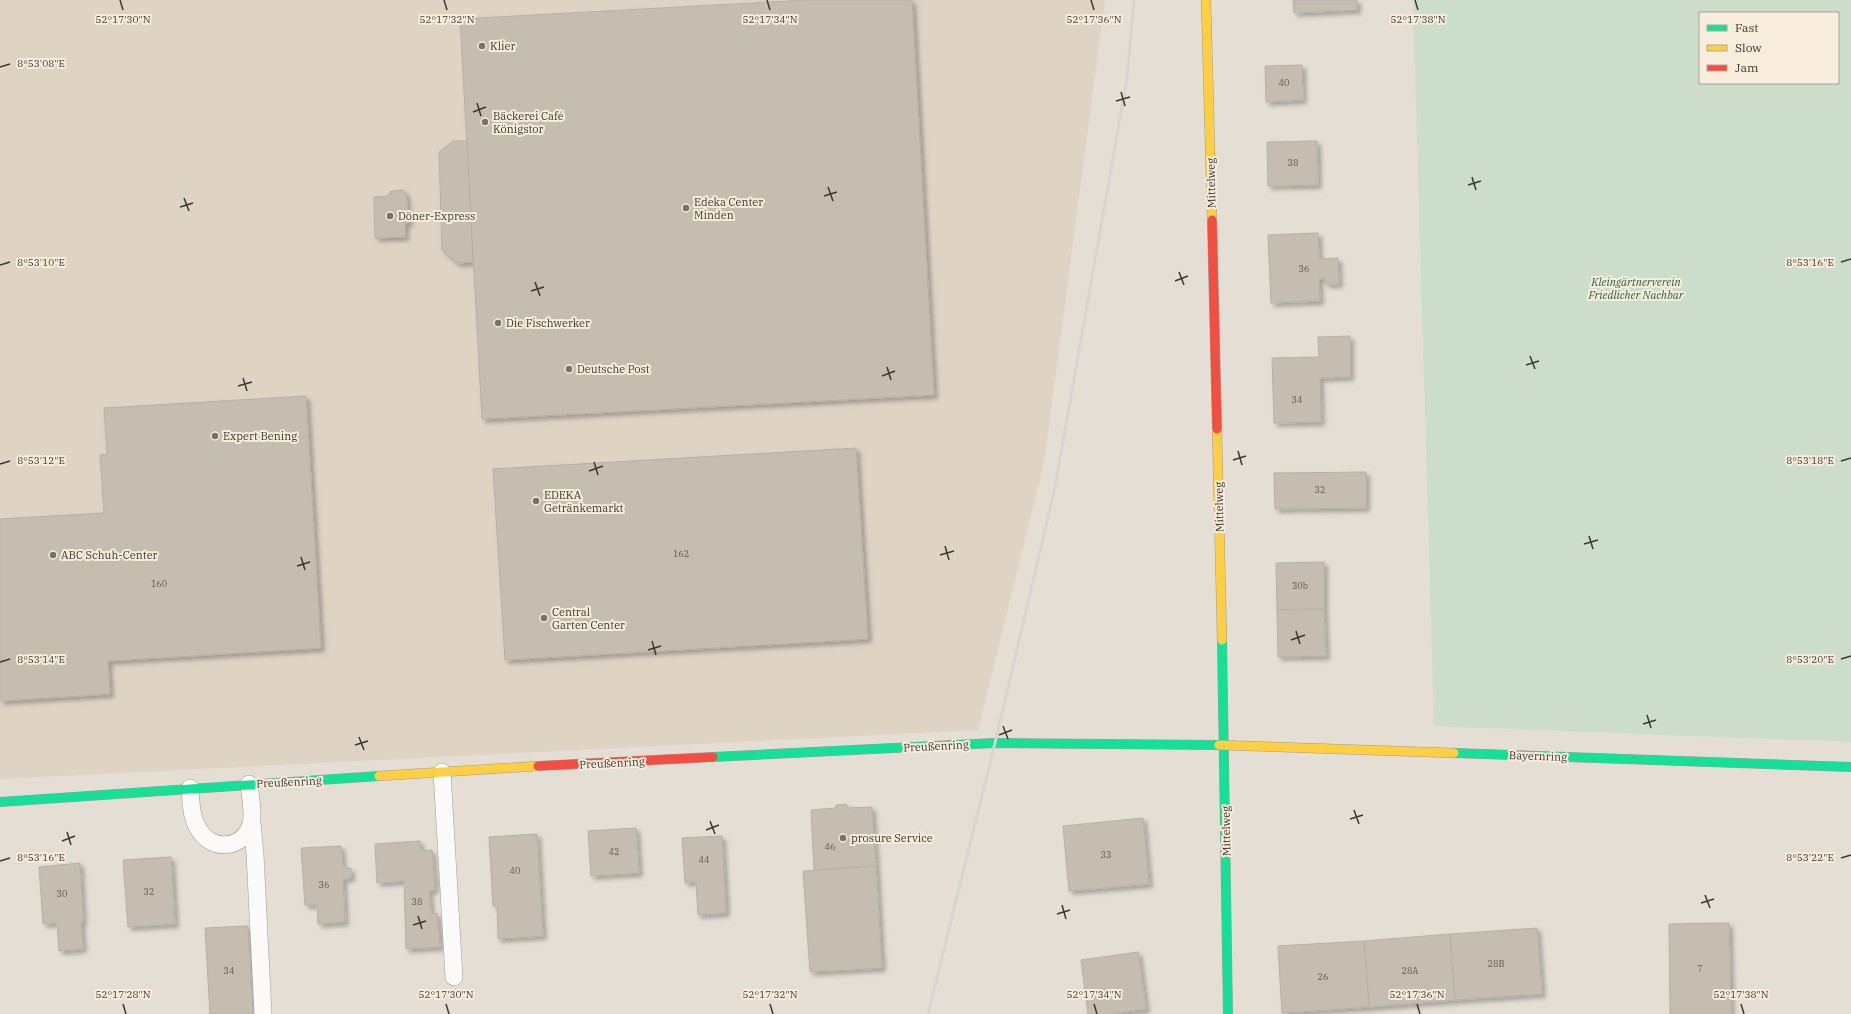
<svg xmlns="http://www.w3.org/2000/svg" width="1851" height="1014" viewBox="0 0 1851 1014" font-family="'IBM Plex Serif',serif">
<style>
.built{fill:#dfd4c4}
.green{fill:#ccddcb;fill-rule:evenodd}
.building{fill:#c6bdb1;stroke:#b6b0aa;filter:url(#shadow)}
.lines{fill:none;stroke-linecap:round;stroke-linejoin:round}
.lane-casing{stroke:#a09b95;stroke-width:18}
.fast-casing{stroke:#a09b95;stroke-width:10}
.slow-casing{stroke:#a09b95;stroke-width:10}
.jam-casing{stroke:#a09b95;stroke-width:10}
.lane{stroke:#fbfaf9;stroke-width:17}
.fast{stroke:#16e098;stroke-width:9}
.slow{stroke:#ffcf43;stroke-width:9}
.jam{stroke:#f24e42;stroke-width:9}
.rail{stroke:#d7d5d2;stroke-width:3}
.ticks{fill:none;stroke:#3d3832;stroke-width:1.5}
.poi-dot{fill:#78726b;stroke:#f8ecdc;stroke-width:1.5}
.labels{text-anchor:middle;stroke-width:4;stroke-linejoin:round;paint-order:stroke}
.number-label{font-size:9px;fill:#5f5952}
.poi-label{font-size:11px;fill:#3d3832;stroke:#f8ecdc;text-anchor:start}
.street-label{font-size:11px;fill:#3d3832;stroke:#f8ecdc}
.park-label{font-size:11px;font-style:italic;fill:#23673e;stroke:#f8ecdc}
.ticks-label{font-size:10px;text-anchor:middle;fill:#3d3832;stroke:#f8ecdc;stroke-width:4;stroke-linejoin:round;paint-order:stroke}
</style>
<defs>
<filter id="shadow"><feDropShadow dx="3.5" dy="3.5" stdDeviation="2" flood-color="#0004"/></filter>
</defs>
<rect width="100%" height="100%" fill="#e5ded5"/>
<polygon class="built" points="0,0 1105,0 1044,463 978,730 0,779"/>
<path class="green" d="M1413,0H1851V742L1434,726ZM1700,13H1838V83H1700Z"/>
<g class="building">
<polygon points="807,0 912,0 934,395 482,419 460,19"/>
<polygon points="1293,0 1357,0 1357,10 1294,13"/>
<polygon points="1302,65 1303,100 1266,102 1265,66"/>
<polygon points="453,141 467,141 473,262 457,263 442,250 439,152"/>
<polygon points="1317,141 1318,185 1268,186 1267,142"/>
<polygon points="403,190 406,195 409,222 405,224 405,237 375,238 374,197 388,196 391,191"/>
<polygon points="1318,233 1319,259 1338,258 1339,284 1325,284 1325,278 1319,279 1320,301 1271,303 1268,235"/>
<polygon points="1350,336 1350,377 1320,378 1321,422 1274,423 1272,358 1319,357 1318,337"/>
<polygon points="306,396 321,648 108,661 110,694 0,701 0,519 104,513 100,455 107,454 104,408"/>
<polygon points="856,448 868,639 505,660 493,469"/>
<polygon points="1366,472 1366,508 1275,509 1274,473"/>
<polygon points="1324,562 1324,609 1277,610 1276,563"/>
<polygon points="1324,609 1326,656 1278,657 1277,610"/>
<polygon points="846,804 848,808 872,807 876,866 814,870 811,810 835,808 836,805"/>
<polygon points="1143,818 1149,884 1069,891 1063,826"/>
<polygon points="636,828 639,873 591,876 588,831"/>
<polygon points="537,834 543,936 498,939 497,906 493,906 489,837"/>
<polygon points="722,836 726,913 698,915 696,882 685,883 682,838"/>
<polygon points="420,841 421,851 432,850 435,890 429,891 431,914 437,913 440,947 406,949 404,881 377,883 375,844"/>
<polygon points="341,846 343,868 351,868 351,878 343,879 345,922 318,924 317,905 305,905 301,848"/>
<polygon points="171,857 175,924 128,927 123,860"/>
<polygon points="80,863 83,922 81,922 83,949 59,951 57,923 43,924 39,867"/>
<polygon points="876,866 882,968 810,972 803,871"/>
<polygon points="1729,923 1731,1014 1670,1014 1669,924"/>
<polygon points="248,926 253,1014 210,1014 205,928"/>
<polygon points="1537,928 1542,994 1455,1000 1450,934"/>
<polygon points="1450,934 1455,1000 1369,1007 1364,941"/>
<polygon points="1364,941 1369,1007 1282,1013 1278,946"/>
<polygon points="1138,952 1146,1009 1112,1014 1088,1014 1081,960"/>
</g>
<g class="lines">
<defs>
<g id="lane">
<polyline points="442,772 454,977"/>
<path d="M190,788C191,802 191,818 199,830C213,852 243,849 251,824C254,815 250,794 249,784"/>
<polyline points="252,823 255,854 263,1014"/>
</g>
<g id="fast">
<polyline points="1222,640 1228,1014"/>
<polyline points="1454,753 1851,767"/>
<polyline points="713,757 995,743 1219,745"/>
<polyline points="0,802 379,776"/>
</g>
<g id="slow">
<polyline points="1206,0 1212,220"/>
<polyline points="1217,429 1222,640"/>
<polyline points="1219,745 1454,753"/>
<polyline points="379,776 538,766"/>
</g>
<g id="jam">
<polyline points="1212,220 1217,429"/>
<polyline points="538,766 713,757"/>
</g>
</defs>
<use href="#lane" class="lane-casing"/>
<use href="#fast" class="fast-casing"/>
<use href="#slow" class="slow-casing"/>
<use href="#jam" class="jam-casing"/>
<use href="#lane" class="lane"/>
<use href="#fast" class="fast"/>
<use href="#slow" class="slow"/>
<use href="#jam" class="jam"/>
<polyline class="rail" points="928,1014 995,743 1055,487 1127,78 1134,0"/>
</g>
<path class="ticks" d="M120,0L123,10M444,0L447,10M767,0L770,10M1091,0L1094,10M1415,0L1418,10M0,67L10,64M1121,92L1125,106M1116,101L1130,97M477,103L481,116M473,112L486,107M1472,177L1476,190M1468,185L1481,181M828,187L833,201M824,196L837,192M184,198L189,211M180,207L193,203M1841,262L1851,259M0,265L10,262M1179,272L1184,285M1175,281L1188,276M535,282L540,296M531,291L544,287M1530,356L1535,369M1526,365L1539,361M887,367L891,380M882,376L895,371M243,378L247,391M238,386L252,382M1238,451L1242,465M1233,460L1246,456M1841,461L1851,458M594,462L598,475M0,464L10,461M589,471L603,466M1589,536L1593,549M1584,544L1598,540M945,546L949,560M940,555L954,551M301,557L305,570M297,566L310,562M1296,631L1300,644M1291,640L1305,635M652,641L656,655M648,650L661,646M1841,659L1851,656M0,662L10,659M1647,715L1651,728M1643,724L1656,720M1003,726L1008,739M999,735L1012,730M359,737L364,750M355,745L368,741M1354,810L1359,824M1350,819L1363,815M710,821L715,834M706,830L719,825M67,832L71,845M62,841L75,836M1841,858L1851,855M0,861L10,858M1705,895L1710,908M1701,903L1714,899M1062,905L1066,919M1057,914L1070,910M418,916L422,929M413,925L426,921M123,1004L126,1014M446,1004L449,1014M770,1004L773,1014M1094,1004L1097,1014M1417,1004L1420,1014M1741,1004L1744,1014"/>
<g class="poi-dot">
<circle cx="482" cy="46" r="4"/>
<circle cx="485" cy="122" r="4"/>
<circle cx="686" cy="208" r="4"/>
<circle cx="390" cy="216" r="4"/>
<circle cx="498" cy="323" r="4"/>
<circle cx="569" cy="369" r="4"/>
<circle cx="215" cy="436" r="4"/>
<circle cx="536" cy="501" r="4"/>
<circle cx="53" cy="555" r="4"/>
<circle cx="544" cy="618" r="4"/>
<circle cx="843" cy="838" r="4"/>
</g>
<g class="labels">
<g class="number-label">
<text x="1284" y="86">40</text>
<text x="1293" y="166">38</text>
<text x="1304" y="272">36</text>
<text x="1297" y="403">34</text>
<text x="1320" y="493">32</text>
<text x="681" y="557">162</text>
<text x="159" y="587">160</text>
<text x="1300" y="589">30b</text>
<text x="830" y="850">46</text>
<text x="614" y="855">42</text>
<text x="1106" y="858">33</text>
<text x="704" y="863">44</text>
<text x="515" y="874">40</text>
<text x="324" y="888">36</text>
<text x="149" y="895">32</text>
<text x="62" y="897">30</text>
<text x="417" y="905">38</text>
<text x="1496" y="967">28B</text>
<text x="1700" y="972">7</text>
<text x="229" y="974">34</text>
<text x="1410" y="974">28A</text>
<text x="1323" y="980">26</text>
</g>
<g class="poi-label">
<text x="490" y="50">Klier</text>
<text x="493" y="120">Bäckerei Café<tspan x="493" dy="13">Königstor</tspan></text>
<text x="694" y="206">Edeka Center<tspan x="694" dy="13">Minden</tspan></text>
<text x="398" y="220">Döner-Express</text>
<text x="506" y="327">Die Fischwerker</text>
<text x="577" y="373">Deutsche Post</text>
<text x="223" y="440">Expert Bening</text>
<text x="544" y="499">EDEKA<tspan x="544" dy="13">Getränkemarkt</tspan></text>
<text x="61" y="559">ABC Schuh-Center</text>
<text x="552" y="616">Central<tspan x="552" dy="13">Garten Center</tspan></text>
<text x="851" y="842">prosure Service</text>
</g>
<g class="street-label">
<text transform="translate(1211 183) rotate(-91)" y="4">Mittelweg</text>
<text transform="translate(1219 507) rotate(-91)" y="4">Mittelweg</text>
<text transform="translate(936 746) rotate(-3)" y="4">Preußenring</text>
<text transform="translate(1538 756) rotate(2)" y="4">Bayernring</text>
<text transform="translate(612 763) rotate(-3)" y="4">Preußenring</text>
<text transform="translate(289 782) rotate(-3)" y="4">Preußenring</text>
<text transform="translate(1226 831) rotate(-91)" y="4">Mittelweg</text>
</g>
<g class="park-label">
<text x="1636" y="286">Kleingärtnerverein<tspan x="1636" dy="13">Friedlicher Nachbar</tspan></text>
</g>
</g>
<g class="ticks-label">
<text x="123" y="23">52°17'30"N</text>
<text x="447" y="23">52°17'32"N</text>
<text x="770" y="23">52°17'34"N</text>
<text x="1094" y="23">52°17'36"N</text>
<text x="1418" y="23">52°17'38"N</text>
<text x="41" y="67">8°53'08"E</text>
<text x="41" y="266">8°53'10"E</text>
<text x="1810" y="266">8°53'16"E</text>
<text x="41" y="464">8°53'12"E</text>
<text x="1810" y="464">8°53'18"E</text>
<text x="41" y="663">8°53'14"E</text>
<text x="1810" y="663">8°53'20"E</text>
<text x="41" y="861">8°53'16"E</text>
<text x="1810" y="861">8°53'22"E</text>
<text x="123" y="998">52°17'28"N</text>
<text x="446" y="998">52°17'30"N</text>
<text x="770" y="998">52°17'32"N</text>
<text x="1094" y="998">52°17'34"N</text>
<text x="1417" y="998">52°17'36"N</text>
<text x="1741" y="998">52°17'38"N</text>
</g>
<rect x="1699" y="12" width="140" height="72" fill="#f8ecdc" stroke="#ada498"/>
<rect x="1707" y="25" width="20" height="6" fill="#16e098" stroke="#ada498"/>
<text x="1735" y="32" font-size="12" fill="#3d3832">Fast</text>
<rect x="1707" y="45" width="20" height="6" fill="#ffcf43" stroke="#ada498"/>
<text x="1735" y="52" font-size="12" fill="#3d3832">Slow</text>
<rect x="1707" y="65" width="20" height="6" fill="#f24e42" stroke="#ada498"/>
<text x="1735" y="72" font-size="12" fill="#3d3832">Jam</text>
</svg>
